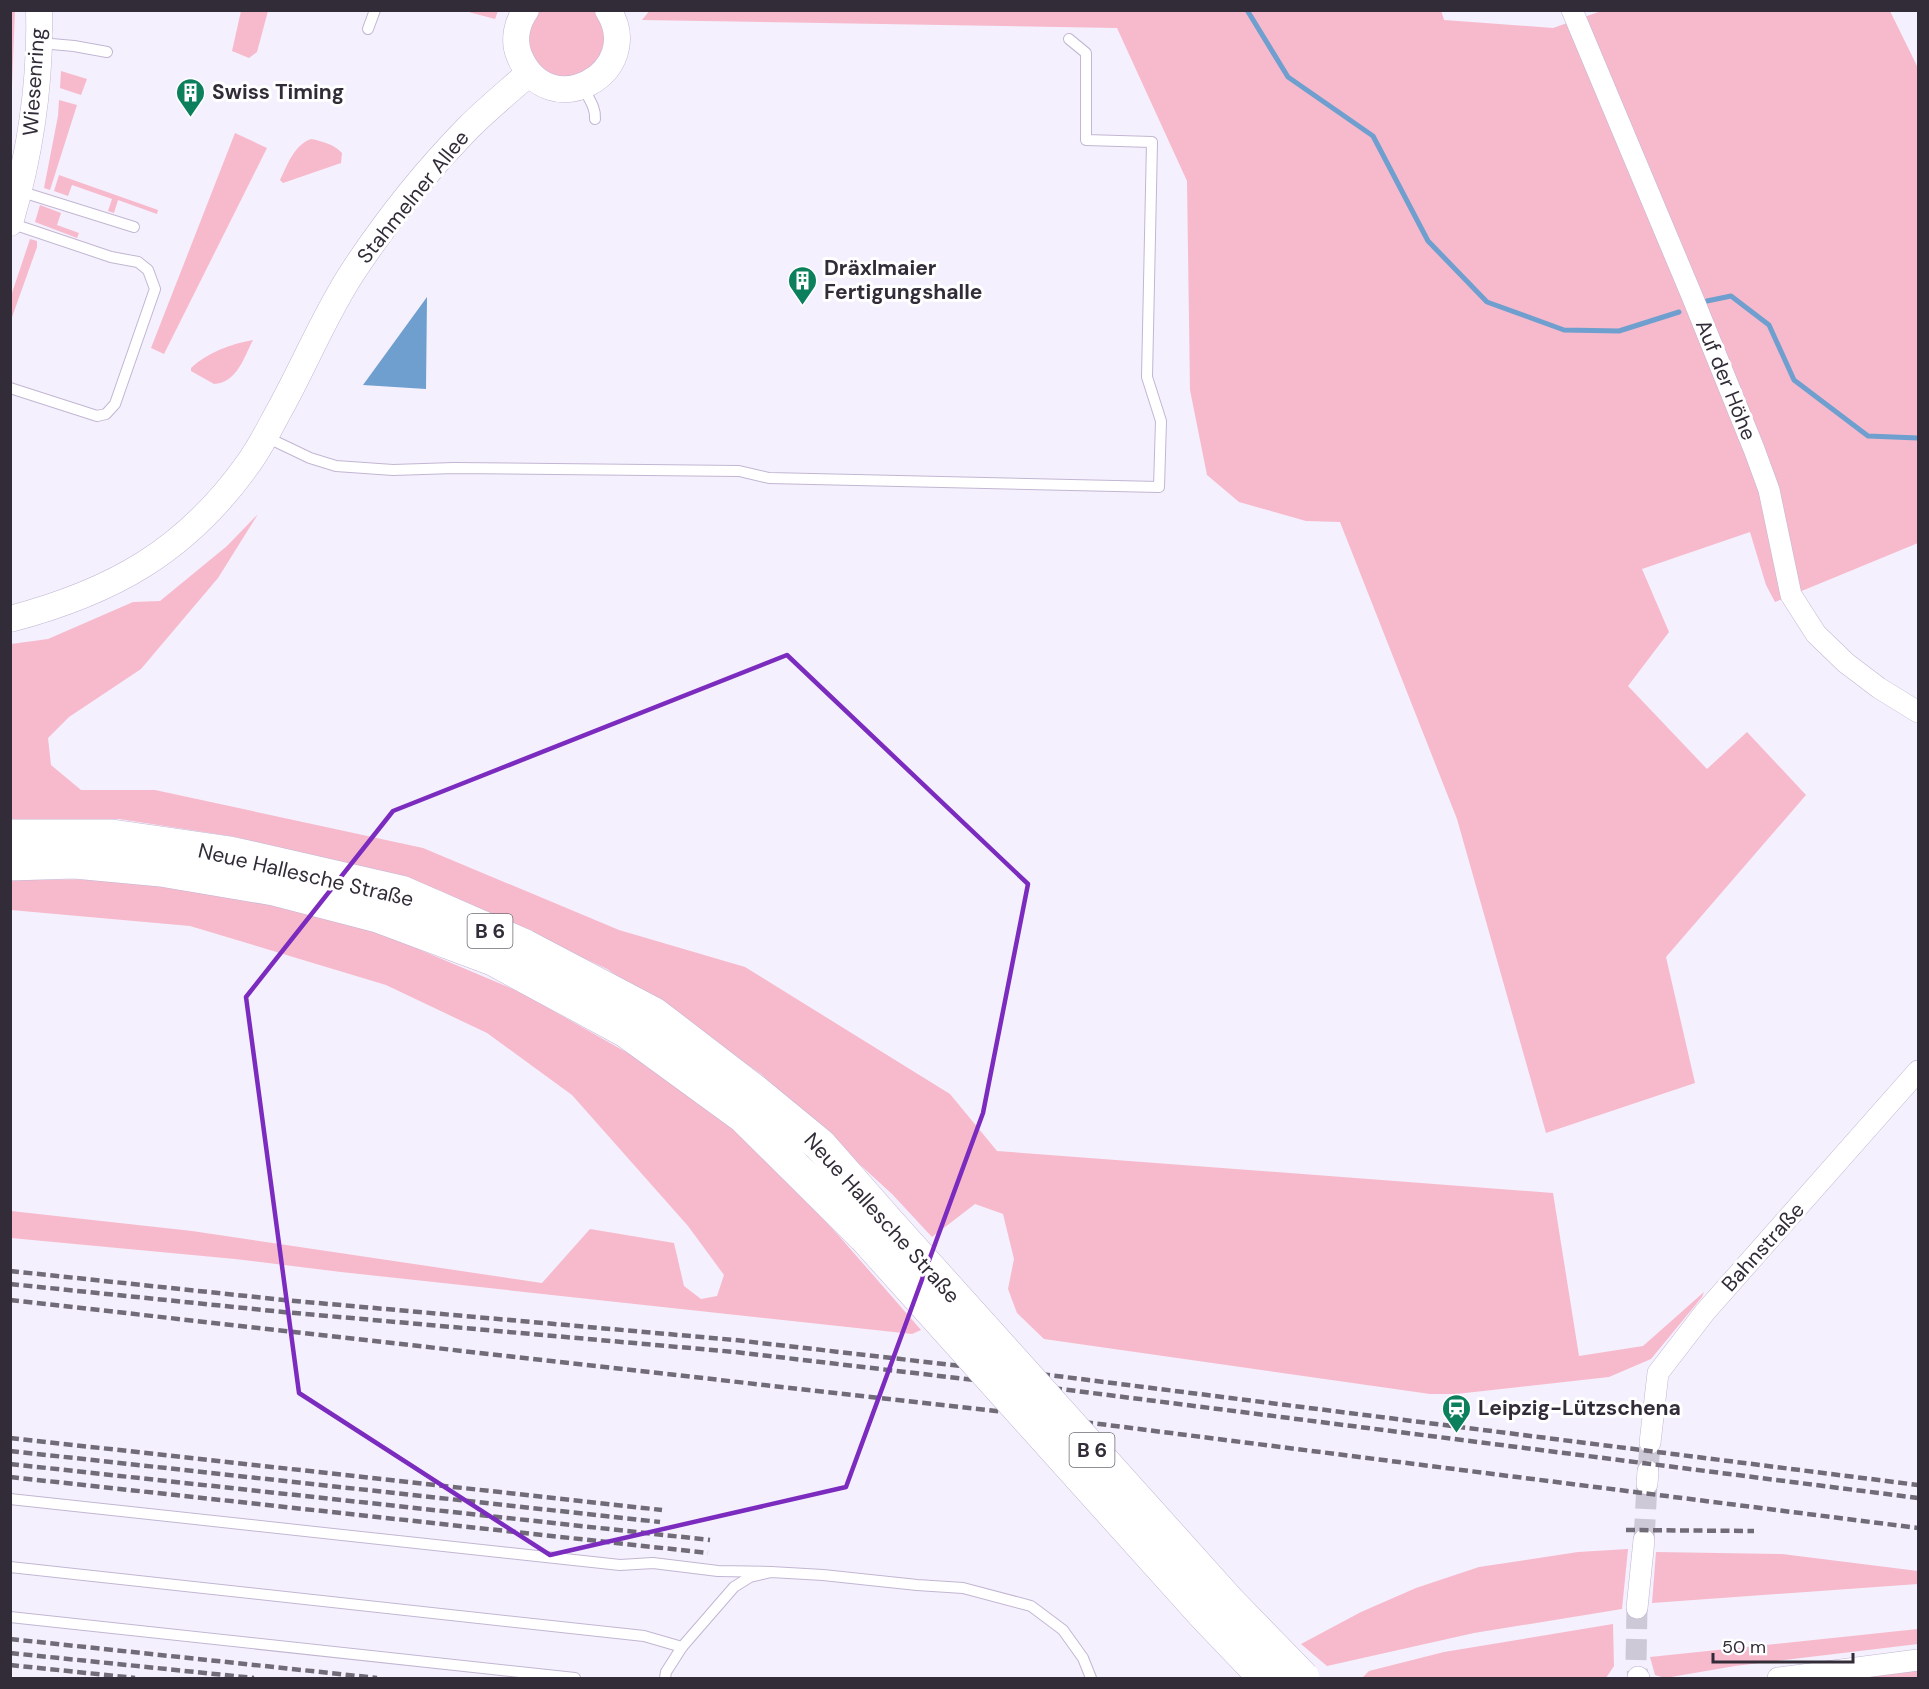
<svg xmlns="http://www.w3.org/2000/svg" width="1929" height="1689" viewBox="0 0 1929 1689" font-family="'DM Sans',sans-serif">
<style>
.green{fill:#f6bacc}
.water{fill:#6e9fcf}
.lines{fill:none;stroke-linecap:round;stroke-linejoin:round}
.stream{stroke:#6e9fcf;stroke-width:5}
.minor-tunnel{stroke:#cec9d6;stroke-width:21;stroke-dasharray:21 10;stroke-linecap:butt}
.service-casing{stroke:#c2b6d3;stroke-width:12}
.minor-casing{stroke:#c2b6d3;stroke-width:22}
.tertiary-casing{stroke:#c2b6d3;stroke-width:27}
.primary-casing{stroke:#c2b6d3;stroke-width:34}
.service{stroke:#fff;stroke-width:10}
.minor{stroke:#fff;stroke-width:21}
.tertiary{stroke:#fff;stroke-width:26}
.primary{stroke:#fff;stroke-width:33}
.rail{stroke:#706b77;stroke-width:4.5;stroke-dasharray:9 4.5;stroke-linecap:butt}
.primary-bridge-casing{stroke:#c2b6d3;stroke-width:34;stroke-linecap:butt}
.primary-bridge{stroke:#fff;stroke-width:33}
.marked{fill:none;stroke:#7b2cbf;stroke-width:4.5;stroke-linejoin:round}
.labels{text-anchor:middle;stroke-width:6;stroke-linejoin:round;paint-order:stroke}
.shield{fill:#fff;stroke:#6f6b74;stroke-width:1.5}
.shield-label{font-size:20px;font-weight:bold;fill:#312c38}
.street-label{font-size:21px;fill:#312c38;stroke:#fff}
.poi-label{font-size:21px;font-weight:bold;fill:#312c38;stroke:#fff;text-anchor:start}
</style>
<rect width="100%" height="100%" fill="#f5f0fd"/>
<g class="green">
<polygon points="15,10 11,112 10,11"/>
<polygon points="650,10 1441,10 1444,20 1553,28 1604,10 1890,11 1918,68 1918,543 1775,602 1766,585 1750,532 1642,569 1669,632 1628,686 1707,769 1747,732 1806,795 1666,957 1695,1083 1546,1133 1457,819 1340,522 1306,521 1239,502 1207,475 1190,390 1187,181 1117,28 642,20"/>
<polygon points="241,11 268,11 257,52 249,58 232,51"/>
<polygon points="465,11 498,10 498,11 495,19"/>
<polygon points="533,11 598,11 608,29 599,66 562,81 527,58 526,21"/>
<polygon points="61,71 87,79 81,95 60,88"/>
<polygon points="59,100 77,105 50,190 44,188 58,116"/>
<polygon points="235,133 267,148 164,354 151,348"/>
<path d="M311,139C322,141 335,145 342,153L341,163L283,183L280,180C288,164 294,145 311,139Z"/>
<polygon points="59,175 158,210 157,214 118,200 114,213 108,211 112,199 72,185 68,196 54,191"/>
<polygon points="40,205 61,213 57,225 79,233 77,238 35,222"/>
<polygon points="30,239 37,241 37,247 11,320 11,296"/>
<path d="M253,340C244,357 237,383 214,384L191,371V368C208,352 231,344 253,340Z"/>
<polygon points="258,514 218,578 141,669 69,717 48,738 51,765 81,790 155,790 423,848 619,930 745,967 950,1094 997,1151 1553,1193 1579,1356 1643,1346 1704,1292 1702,1297 1651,1359 1609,1377 1456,1394 1430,1394 1044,1339 1017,1313 1008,1289 1014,1259 1003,1214 975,1204 932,1237 892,1194 761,1074 607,969 439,890 236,837 119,819 11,819 11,644 48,639 133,602 160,601 227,546"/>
<polygon points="108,879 219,891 380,933 520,992 640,1060 753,1144 839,1236 921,1330 912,1334 341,1272 235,1259 11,1238 11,1211 192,1231 542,1283 590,1229 674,1243 684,1286 701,1299 717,1296 724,1275 688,1226 572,1095 487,1033 386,985 190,926 11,910 10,880"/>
<polygon points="1628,1549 1622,1609 1474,1633 1327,1666 1301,1644 1361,1612 1416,1588 1479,1567 1578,1552"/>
<polygon points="1656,1552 1782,1554 1918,1571 1918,1584 1652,1603"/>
<polygon points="1613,1624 1614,1666 1606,1678 1362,1678 1369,1671 1444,1652"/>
<polygon points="1918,1629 1918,1644 1735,1666 1665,1678 1655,1675 1650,1657"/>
<polygon points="1918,1670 1918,1678 1852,1678"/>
</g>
<polygon class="water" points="427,297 426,389 363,385"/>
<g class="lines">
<g class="stream">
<polyline points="1247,10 1288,77 1373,136 1428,241 1487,302 1564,330 1619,331 1679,312"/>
<polyline points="1707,301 1731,296 1769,325 1794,380 1868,436 1918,438"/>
</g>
<g class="minor-tunnel">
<polyline points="1648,1471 1650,1443"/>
<polyline points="1644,1540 1647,1484"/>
<polyline points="1637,1608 1636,1662 1638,1677"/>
</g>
<defs>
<g id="service">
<polyline points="368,29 375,10"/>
<polyline points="40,43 74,46 107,52"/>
<path d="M583,87C588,98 596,107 595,119"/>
<polyline points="19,191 134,227"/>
<polyline points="10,223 111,257 138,262 148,270 155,289 115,404 106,414 97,416 10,388"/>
<polyline points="264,436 310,458 336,466 393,470 454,468 739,471 769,478 1159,487 1161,421 1147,377 1152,142 1086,140 1086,53 1069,39"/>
<polyline points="10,1499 620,1565 653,1563 718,1571 771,1572"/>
<polyline points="10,1567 644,1636 682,1647"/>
<polyline points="10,1617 575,1678"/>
<polyline points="665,1678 666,1672 682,1647 734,1587 750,1577 771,1572 823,1575 917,1585 963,1588 1031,1606 1063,1630 1083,1658 1091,1678"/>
</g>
<g id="minor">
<polyline points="1572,10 1692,296 1754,449 1769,490 1791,595 1816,634 1846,663 1879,688 1918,712"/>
<polyline points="1650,1443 1658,1373 1705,1312 1918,1071"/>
<polyline points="1647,1484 1648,1471"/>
<polyline points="1637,1608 1644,1540"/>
<polyline points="1638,1677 1639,1678"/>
<polyline points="1778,1678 1918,1660"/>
</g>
<g id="tertiary">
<path d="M526,10C517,22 513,40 519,55C548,127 647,72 608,10"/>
<path d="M10,223C30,154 41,83 39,10"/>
<path d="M10,619C113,592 186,551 248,464C260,448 270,427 280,409C305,364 324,316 352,273C386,221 425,172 468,128C487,109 509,91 529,73"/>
</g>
<g id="primary">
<polyline points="10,836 112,836 230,853 401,892 525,946 654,1014 753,1090 820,1145 885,1219"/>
<polyline points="10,864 75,862 161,870 274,889 378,916 493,959 626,1031 744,1117 865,1237"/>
</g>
</defs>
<use href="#service" class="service-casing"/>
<use href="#minor" class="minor-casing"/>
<use href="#tertiary" class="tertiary-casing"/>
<use href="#primary" class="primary-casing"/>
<use href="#service" class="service"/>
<use href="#minor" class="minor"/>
<use href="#tertiary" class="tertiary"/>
<use href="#primary" class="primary"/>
<g class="rail">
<polyline points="10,1271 284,1300 735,1340 961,1366"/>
<polyline points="10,1284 283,1312 735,1352 974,1380"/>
<polyline points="10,1300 1004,1412"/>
<polyline points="1041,1374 1918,1485"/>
<polyline points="1053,1388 1918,1498"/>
<polyline points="1084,1422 1918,1528"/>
<polyline points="10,1438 662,1510"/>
<polyline points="10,1451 660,1522"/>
<polyline points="10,1464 710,1540"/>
<polyline points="10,1477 708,1553"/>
<polyline points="1626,1530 1754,1531"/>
<polyline points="10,1639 377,1678"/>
<polyline points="10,1653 254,1678"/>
<polyline points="10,1665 135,1678"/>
</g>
<defs>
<g id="primary-bridge">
<polyline points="885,1219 1230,1603 1303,1678"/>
<polyline points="865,1237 1202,1612 1265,1678"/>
</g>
</defs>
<use href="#primary-bridge" class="primary-bridge-casing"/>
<use href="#primary-bridge" class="primary-bridge"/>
</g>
<path class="marked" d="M787,655L1028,884L983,1113L846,1487L550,1555L299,1393L246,997L393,811Z"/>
<defs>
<symbol id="building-pin" viewBox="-11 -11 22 30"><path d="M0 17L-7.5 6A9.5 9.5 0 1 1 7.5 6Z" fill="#0c7f5c" stroke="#fff"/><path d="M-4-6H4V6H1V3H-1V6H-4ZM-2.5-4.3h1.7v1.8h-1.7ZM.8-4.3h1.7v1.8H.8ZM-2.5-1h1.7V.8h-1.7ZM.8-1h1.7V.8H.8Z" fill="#fff"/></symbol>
<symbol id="station-pin" viewBox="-11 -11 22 30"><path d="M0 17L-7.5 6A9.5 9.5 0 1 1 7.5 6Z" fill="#0c7f5c" stroke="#fff"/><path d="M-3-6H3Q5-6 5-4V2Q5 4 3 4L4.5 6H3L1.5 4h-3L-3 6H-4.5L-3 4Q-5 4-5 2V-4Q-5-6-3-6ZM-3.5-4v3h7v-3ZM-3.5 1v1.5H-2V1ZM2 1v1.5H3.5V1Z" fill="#fff"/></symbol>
</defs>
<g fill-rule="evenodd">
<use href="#building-pin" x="174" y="76" width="33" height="45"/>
<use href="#building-pin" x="786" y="264" width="33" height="45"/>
<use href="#station-pin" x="1440" y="1392" width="33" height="45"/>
</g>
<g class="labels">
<g class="shield">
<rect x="467.5" y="914" width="45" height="34" rx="4.5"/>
<rect x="1069.5" y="1433" width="45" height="34" rx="4.5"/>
</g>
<g class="shield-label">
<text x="490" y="938">B 6</text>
<text x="1092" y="1457">B 6</text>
</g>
<g class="street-label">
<text transform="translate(34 82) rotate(-86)" y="7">Wiesenring</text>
<text transform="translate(413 197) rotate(-51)" y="7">Stahmelner Allee</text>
<text transform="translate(1726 380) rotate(68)" y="7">Auf der Höhe</text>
<text transform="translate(306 875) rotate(13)" y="7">Neue Hallesche Straße</text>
<text transform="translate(882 1218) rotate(48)" y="7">Neue Hallesche Straße</text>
<text transform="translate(1763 1247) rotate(-48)" y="7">Bahnstraße</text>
</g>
<g class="poi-label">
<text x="212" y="99">Swiss Timing</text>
<text x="824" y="275">Dräxlmaier<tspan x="824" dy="24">Fertigungshalle</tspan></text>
<text x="1478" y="1415">Leipzig-Lützschena</text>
</g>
</g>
<rect width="1929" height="1689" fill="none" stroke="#312c38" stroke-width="24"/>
<path d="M1713 1653v9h140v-9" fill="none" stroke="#312c38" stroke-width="3"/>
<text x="1722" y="1653" font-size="18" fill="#312c38" stroke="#ffffff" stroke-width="4.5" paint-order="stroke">50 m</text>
</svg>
